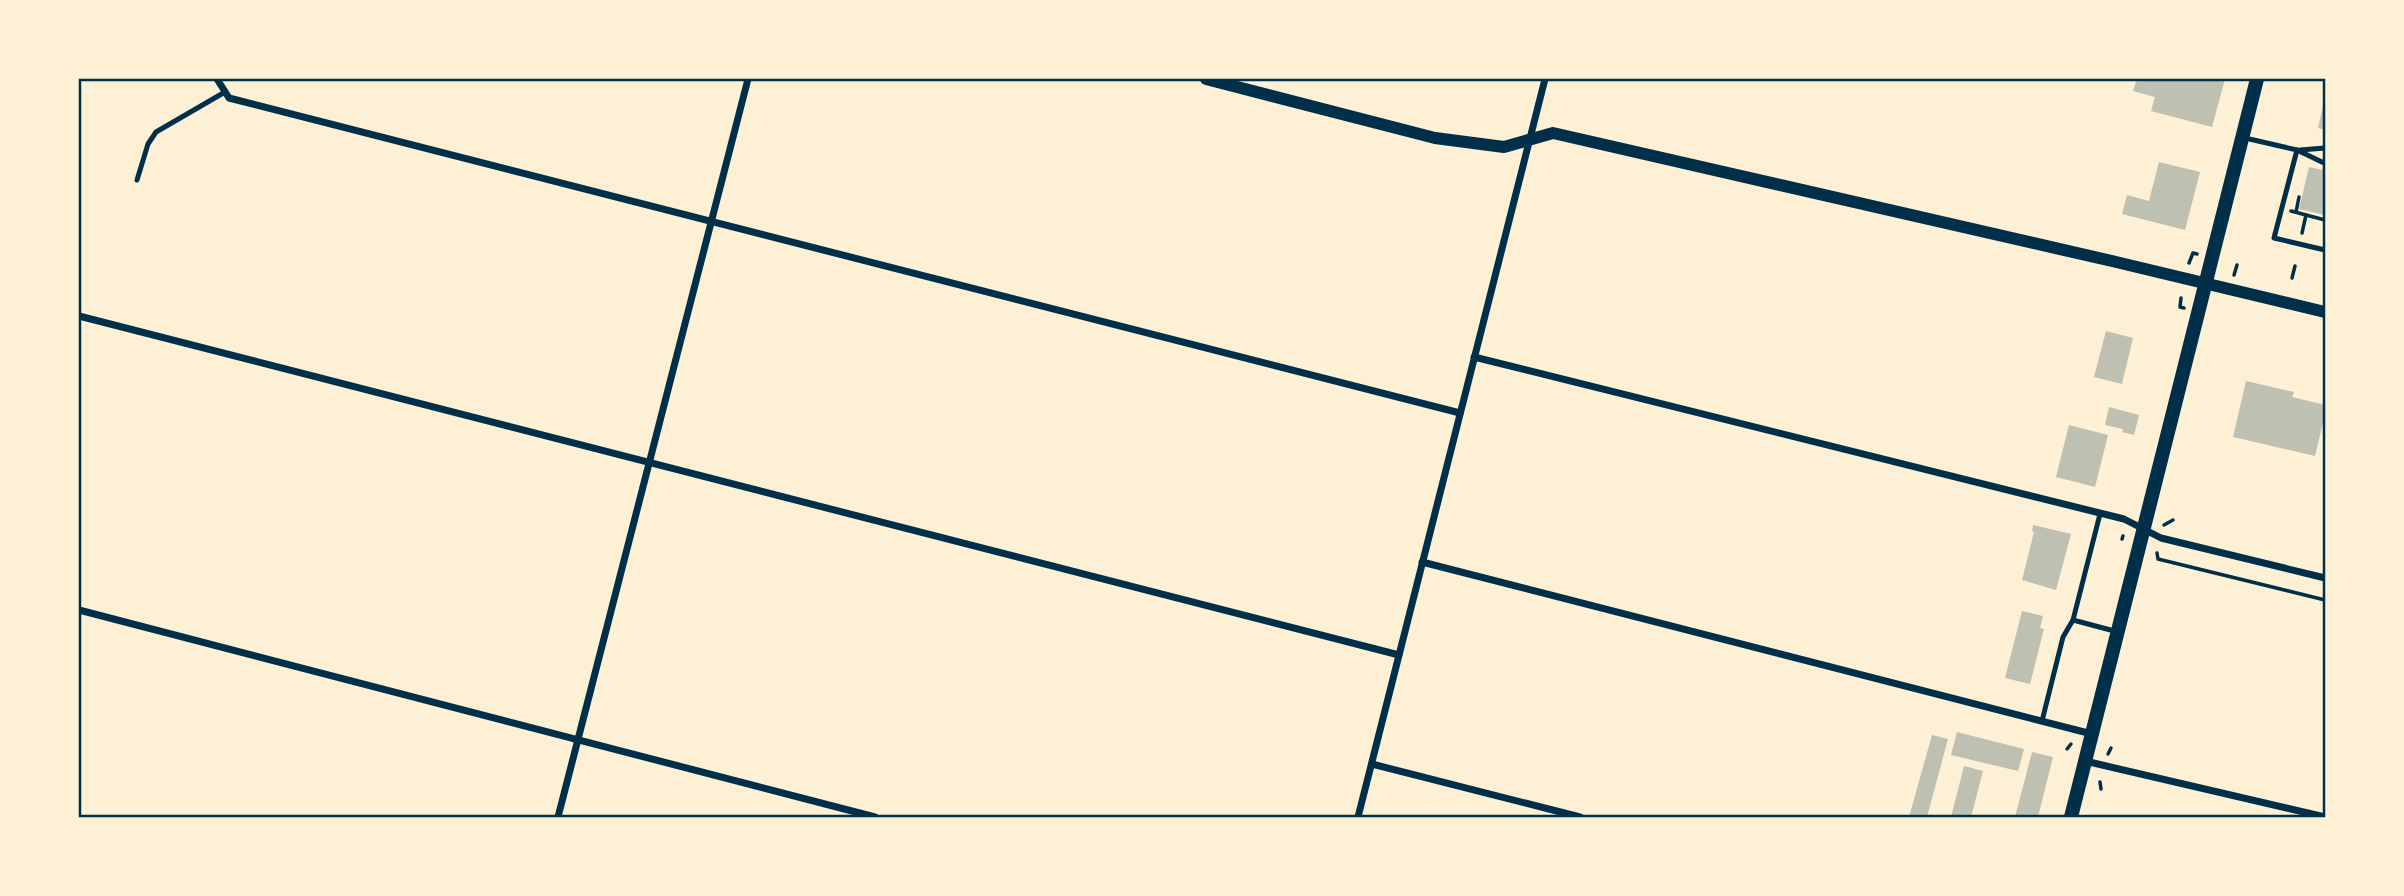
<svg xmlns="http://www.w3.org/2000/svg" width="2404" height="896" viewBox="0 0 2404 896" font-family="'Noto Serif',serif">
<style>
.building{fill:#bec0b2}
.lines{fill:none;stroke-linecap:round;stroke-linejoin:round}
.path{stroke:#003049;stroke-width:3.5}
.service{stroke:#003049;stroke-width:5}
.minor{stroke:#003049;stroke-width:7}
.tertiary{stroke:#003049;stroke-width:12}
.secondary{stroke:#003049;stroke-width:14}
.neatline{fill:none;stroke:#003049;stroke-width:2.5}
</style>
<rect width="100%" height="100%" fill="#fdf0d5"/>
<g class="building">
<polygon points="2137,79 2225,79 2212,127 2151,111 2155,97 2133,91"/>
<polygon points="2324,101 2325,101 2325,130 2318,128"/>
<polygon points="2324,161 2325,215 2299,209 2309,167 2322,170"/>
<polygon points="2159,162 2200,172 2185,230 2122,214 2127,195 2149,201"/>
<polygon points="2106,331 2133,338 2122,384 2094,377"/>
<polygon points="2246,381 2294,392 2292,397 2325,405 2325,414 2315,456 2233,437"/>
<polygon points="2109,407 2139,415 2134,435 2122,432 2123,429 2105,425"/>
<polygon points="2069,425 2108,435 2095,487 2056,477"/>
<polygon points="2033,525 2071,534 2056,590 2022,580 2034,532 2032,531"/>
<polygon points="2022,611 2043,616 2040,628 2044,629 2030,684 2005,678"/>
<polygon points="1957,732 2024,749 2018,771 1951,755"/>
<polygon points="1932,735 1948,739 1927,817 1909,817"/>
<polygon points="2032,752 2053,757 2038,817 2015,817"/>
<polygon points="1964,766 1983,771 1971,817 1951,817"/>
</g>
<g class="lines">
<g class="path">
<polyline points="2291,211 2325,220"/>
<polyline points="2296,212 2299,197"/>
<polyline points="2302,233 2306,215"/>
<polyline points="2189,263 2193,253 2197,254"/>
<polyline points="2234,275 2237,265"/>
<polyline points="2292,278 2295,266"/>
<polyline points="2181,298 2180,307 2184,308"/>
<polyline points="2164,525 2173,520"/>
<polyline points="2122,539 2123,536"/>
<polyline points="2157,553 2158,559 2325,600"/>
<polyline points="2067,749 2071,744"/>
<polyline points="2108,754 2111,748"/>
<polyline points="2100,782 2101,789"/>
</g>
<g class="service">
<polyline points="2245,138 2297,150 2324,163"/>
<polyline points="2297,150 2274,238 2325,250"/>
<polyline points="2300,150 2325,148"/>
<polyline points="137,180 148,144 156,132 225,92"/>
<polyline points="2073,620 2118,632"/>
<polyline points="2042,721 2063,637 2073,620 2100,514"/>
</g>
<g class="minor">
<polyline points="217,79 229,98 1460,413"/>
<polyline points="79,316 1399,655"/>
<polyline points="1474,357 2124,519 2161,538 2325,578"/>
<polyline points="1422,562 2092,734"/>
<polyline points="79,610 875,817"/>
<polyline points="2085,761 2325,817"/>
<polyline points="1372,764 1580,817"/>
<polyline points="558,817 748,79"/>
<polyline points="1358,817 1545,79"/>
</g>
<polyline class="tertiary" points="1206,79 1435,138 1504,147 1553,133 2112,261 2325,312"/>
<polyline class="secondary" points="2071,817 2257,79"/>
</g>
<rect width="2404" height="896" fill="none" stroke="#fdf0d5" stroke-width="161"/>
<rect x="80" y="80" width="2244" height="736" class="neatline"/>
</svg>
